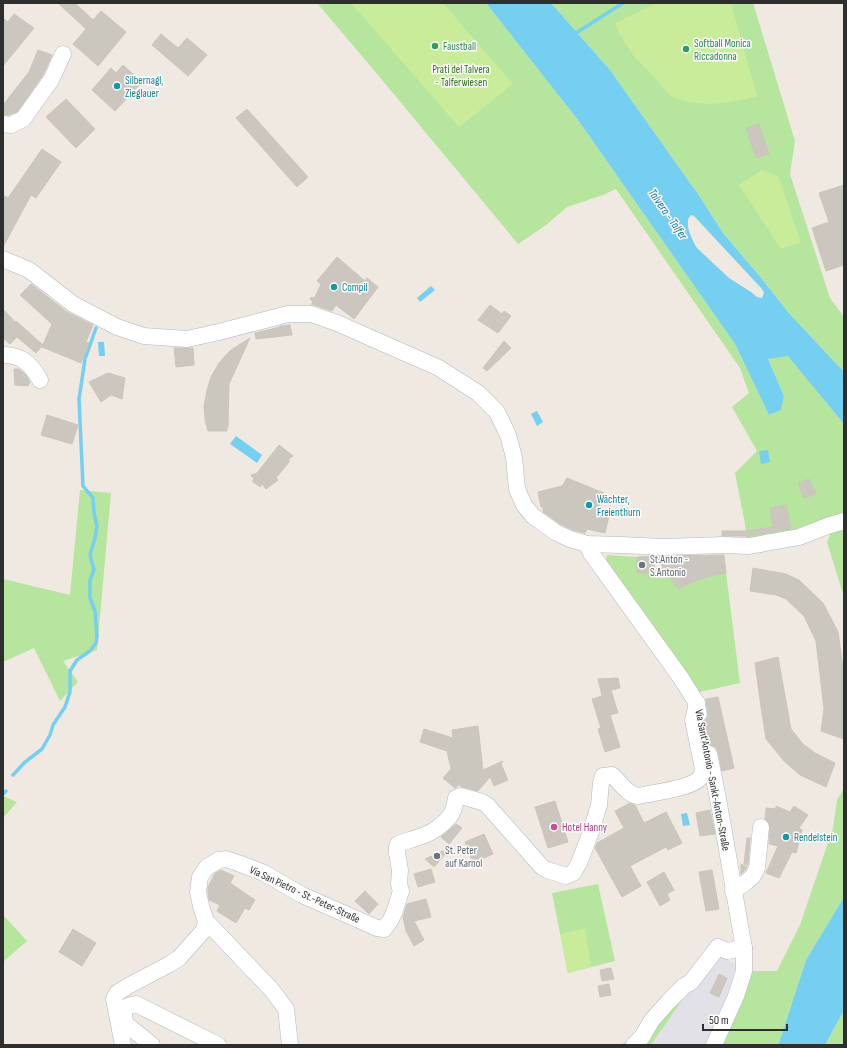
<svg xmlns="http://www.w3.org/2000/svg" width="847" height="1048" viewBox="0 0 847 1048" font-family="'Sofia Sans Condensed',sans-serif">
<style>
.industrial{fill:#e3e1e8}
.green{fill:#b6e59e}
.pitch{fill:#c9ec9a}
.water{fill:#75cff0;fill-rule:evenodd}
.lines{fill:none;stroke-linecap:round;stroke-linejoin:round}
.stream{stroke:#75cff0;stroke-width:3.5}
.building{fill:#cbc7bf;stroke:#cbc5ba}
.minor-casing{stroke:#b4b7c1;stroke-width:17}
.minor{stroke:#fff;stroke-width:16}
.leisure-dot{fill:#2e9e5b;stroke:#fff;stroke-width:1.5}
.culture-dot{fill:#0f9aa8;stroke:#fff;stroke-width:1.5}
.worship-dot{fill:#6b7280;stroke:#fff;stroke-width:1.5}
.hotel-dot{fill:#d1479c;stroke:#fff;stroke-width:1.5}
.labels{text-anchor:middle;stroke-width:3;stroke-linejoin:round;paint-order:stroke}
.leisure-label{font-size:11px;fill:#27864d;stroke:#fff;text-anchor:start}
.park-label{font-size:11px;fill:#2c6e1b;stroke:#fff}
.culture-label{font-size:11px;fill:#0d838f;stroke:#fff;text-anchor:start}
.worship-label{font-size:11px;fill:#5b616d;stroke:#fff;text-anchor:start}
.street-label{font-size:11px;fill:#2e2e2e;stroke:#fff}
.hotel-label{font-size:11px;fill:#b23c85;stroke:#fff;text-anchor:start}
.water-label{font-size:12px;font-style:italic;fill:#0d6fa3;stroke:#fff}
</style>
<rect width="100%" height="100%" fill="#efe9e1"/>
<polygon class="industrial" points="716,951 744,971 714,1045 651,1045"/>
<g class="green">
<polygon points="317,3 486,3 578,120 735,344 769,415 781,410 784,396 768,359 789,355 844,424 844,597 827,542 830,535 826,523 747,541 745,524 735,473 757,451 732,407 749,393 740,368 616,189 603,195 567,207 546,225 518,244 373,69"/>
<polygon points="551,3 753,3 795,141 790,174 830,298 844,317 844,372 787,311 762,279 723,233 700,197 610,70"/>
<polygon points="80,490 111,493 97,650 63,661 78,682 60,701 34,648 3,662 3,579 70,595"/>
<polygon points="607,555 637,557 637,573 666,567 667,573 678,589 691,583 689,571 711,576 726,573 740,683 695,693 604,560 606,559"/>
<polygon points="844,788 844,897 806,960 779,1043 777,1045 714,1045 744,971 777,971 800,925 833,828 837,800"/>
<polygon points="3,796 17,802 3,818"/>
<polygon points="598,884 615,961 568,973 552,893"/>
<polygon points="3,915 27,941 3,962"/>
<polygon points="716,951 651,1045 619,1045 632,1040"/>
<polygon points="844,1010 844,1045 825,1045"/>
</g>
<g class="pitch">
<polygon points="351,3 443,3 513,84 459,127"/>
<path d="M656,3H731L757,96C730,104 699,108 673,97C668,95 660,84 656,79C649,71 640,63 633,55C626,45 620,34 615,23Z"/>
<polygon points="762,170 778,176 801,242 781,249 739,185"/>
<polygon points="585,928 591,967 568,973 560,934"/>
</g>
<g class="water">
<path d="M486,3H551L610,70L700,197L723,233L762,279L787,311L844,372V424L788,356L768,359L784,396L781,410L769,415L735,344L578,120ZM691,215L694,216L762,289L764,293L762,298L757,297L751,292L729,278L697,248C692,240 683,222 691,215Z"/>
<polygon points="431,286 435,290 420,302 417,298"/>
<polygon points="98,342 104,342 105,356 99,356"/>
<polygon points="537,411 543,422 537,426 531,414"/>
<polygon points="236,436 262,455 257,463 230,444"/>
<polygon points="768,450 770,462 761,464 759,451"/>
<polygon points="687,813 690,825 683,826 681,814"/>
<polygon points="844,897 844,1010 825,1045 777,1045 779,1043 806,960"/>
</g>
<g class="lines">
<g class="stream">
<polyline points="573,35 623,3"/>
<polyline points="13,775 24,763 42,749 50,735 53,725 65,707 70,692 70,671 77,660 90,651 96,643 97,636 95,611 90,598 90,580 94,570 90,555 95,538 97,526 94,513 93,498 83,486 79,399 85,359 96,328"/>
<polyline points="3,794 6,791"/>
</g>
</g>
<g class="building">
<polygon points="58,3 75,3 93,20 101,11 126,32 98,66 73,44 86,29"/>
<polygon points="14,14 34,28 3,66 3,18 8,22"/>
<polygon points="161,34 178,48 187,38 207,55 188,76 152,45"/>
<polygon points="38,50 52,55 43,75 17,112 9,115 3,115 3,105 29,72"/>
<polygon points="123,65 142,82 115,111 92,90 111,68 116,73"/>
<polygon points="66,99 95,129 76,148 46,117"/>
<polygon points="247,109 308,177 297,187 236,118"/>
<polygon points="759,124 769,154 756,158 746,128"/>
<polygon points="42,149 61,162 36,198 31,195 3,247 3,195 8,198"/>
<polygon points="844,185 844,265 826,271 812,228 829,222 819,193"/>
<polygon points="337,257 365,281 367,278 378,287 354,319 336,305 332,311 311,304 313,303 310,298 315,297 321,284 317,281"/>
<polygon points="31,284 67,312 93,325 86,342 89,343 81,363 42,347 52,324 20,295"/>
<polygon points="490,305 502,314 504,311 511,316 498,333 478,320"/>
<polygon points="3,309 15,322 16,321 43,345 36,353 17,337 10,344 3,338"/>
<polygon points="290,325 292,335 256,339 255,333 280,327 280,326"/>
<polygon points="250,338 229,384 228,427 227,427 227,431 208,431 205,419 204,406 207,390 211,377 219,363 226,355 231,350"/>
<polygon points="504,341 511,348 487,371 483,368"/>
<polygon points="174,348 193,348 194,365 176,367"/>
<polygon points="14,369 19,369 26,375 30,382 28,386 15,385"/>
<polygon points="108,373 125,378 122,399 111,395 101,402 89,382"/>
<polygon points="47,415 78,425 72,444 41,435"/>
<polygon points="279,445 293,456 289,459 289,462 276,478 278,480 266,489 262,484 260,487 252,481 254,479 251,475 257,473"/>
<polygon points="567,478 604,493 597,513 609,516 605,533 587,529 585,533 573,530 560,524 543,512 543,507 541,507 538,492 562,486"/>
<polygon points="809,479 816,494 804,498 798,483"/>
<polygon points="786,505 791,529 748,536 722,536 722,531 746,531 773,527 770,508"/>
<polygon points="724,555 726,573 711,576 695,581 678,589 655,556"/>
<polygon points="655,556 654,574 637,573 637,557"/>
<polygon points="753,568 786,574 799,580 823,603 838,632 844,675 844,739 821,731 824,709 816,641 804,616 786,599 776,595 750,591"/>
<polygon points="778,657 791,729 803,744 815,753 835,763 826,787 800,775 784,761 766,739 761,707 755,663"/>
<polygon points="618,678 620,688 611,690 618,713 610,715 620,747 605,752 598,729 601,728 592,699 602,696 598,679"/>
<polygon points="718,697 734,768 722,771 718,752 716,747 710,745 705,721 708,716 706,699"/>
<polygon points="478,726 483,770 503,761 501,764 508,780 494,786 490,777 478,791 462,787 459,785 455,788 443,778 451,769 447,751 420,742 424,729 453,738 452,730"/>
<polygon points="555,801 568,842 548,848 535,807"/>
<polygon points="630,803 635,805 644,823 666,812 682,843 668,850 666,847 630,866 641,886 622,897 595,848 597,843 624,828 615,811"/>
<polygon points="776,806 790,812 794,806 808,815 799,828 802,830 796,853 792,852 779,878 766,873 778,846 769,844 770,828 769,823 765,819 766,808 776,809"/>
<polygon points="710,810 715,834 700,836 696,813"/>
<polygon points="456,824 462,828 449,844 441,837"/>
<polygon points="484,834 493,854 473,863 465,842"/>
<polygon points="747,838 750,838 748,865 744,864"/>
<polygon points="450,848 434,867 425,859"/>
<polygon points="741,864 747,867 745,870 741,874"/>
<polygon points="431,869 435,882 418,887 414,874"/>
<polygon points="221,870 234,876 230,883 255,900 249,910 245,908 236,923 217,911 220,905 209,900 208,892 208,887 215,873"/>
<polygon points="712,870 719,909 706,911 699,872"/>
<polygon points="664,872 674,890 667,894 670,900 660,906 647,882"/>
<polygon points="365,891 378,904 369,914 355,901"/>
<polygon points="426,899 431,917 414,921 424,940 414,946 406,931 403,917 407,904"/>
<polygon points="73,929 96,943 82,966 59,952"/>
<polygon points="611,968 614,979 602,981 600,970"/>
<polygon points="719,974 727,978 719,997 710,993"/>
<polygon points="609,984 611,995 600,997 598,986"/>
</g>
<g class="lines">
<defs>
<g id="minor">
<polyline points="3,124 11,125 23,119 51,80 63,54"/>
<polyline points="3,259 29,270 73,304 117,327 144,336 187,339 219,332 288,314 311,314 337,323 439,368 478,393 497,412 508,435 514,457 517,489 524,505 533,516 555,532 570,539 587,544 621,545 663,547 724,545 749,546 799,537 830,525 844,521"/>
<path d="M3,355C22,355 31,364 40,380"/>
<polyline points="587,544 591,553 681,678 696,702 699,714"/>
<path d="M709,754C723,818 732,883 744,948V971L736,996L714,1045"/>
<polyline points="733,891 745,883 753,876 757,868 761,827"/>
<polyline points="123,1045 114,999 117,993 128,986 170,964 179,958 204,930 206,921"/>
<polyline points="152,1045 127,1025 124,1019 124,1011 128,1006 136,1004 218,1045"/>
<path d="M290,1045L286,1009L271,989L206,921L201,906L198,892L200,877L207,867L219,860L226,859L238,863L264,873L302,895L377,928L384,929L390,921L394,913L401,891L399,884L400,870L397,853V847L398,844C406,841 414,839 422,836C432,833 444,824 450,816C454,811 455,804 456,798L461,796L482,802L487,805L542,867L547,870L566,876L573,873L579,863L591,832L599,805L601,783L603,776L612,775C620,782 628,796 639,796C652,793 691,788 699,779C703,775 703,769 702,764L693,720L697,703"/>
<polyline points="634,1045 642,1037 652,1020 669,1001 684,986 691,982 718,947 727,951 744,948"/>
</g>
</defs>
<use href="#minor" class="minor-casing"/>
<use href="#minor" class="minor"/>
</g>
<g class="leisure-dot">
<circle cx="435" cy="46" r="4"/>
<circle cx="686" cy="49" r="4"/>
</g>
<g class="culture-dot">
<circle cx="117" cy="86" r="4"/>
<circle cx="334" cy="287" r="4"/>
<circle cx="589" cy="505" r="4"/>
<circle cx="786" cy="837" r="4"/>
</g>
<g class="worship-dot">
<circle cx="642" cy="565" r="4"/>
<circle cx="437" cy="856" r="4"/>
</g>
<circle class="hotel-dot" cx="554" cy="827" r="4"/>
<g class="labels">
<g class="leisure-label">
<text x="694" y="47">Softball Monica<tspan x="694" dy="13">Riccadonna</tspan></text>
<text x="443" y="50">Faustball</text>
</g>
<g class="park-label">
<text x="461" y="73">Prati del Talvera<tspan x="461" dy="13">- Talferwiesen</tspan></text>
</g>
<g class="culture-label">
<text x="125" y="84">Silbernagl,<tspan x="125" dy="13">Zieglauer</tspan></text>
<text x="342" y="291">Compil</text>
<text x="597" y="503">Wächter,<tspan x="597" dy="13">Freienthurn</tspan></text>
<text x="794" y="841">Rendelstein</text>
</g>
<g class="worship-label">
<text x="650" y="563">St.Anton -<tspan x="650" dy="13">S.Antonio</tspan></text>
<text x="445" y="854">St. Peter<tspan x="445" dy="13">auf Karnol</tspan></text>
</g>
<g class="street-label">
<text transform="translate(713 780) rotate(79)" y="4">Via Sant'Antonio - Sankt-Anton-Straße</text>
<text transform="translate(305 894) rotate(25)" y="4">Via San Pietro - St.-Peter-Straße</text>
</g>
<g class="hotel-label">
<text x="562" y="831">Hotel Hanny</text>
</g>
<g class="water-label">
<text transform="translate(668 214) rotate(55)" y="4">Talvera - Talfer</text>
</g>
</g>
<rect width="847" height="1048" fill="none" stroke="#2e2e2e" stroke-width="8"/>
<path d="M703 1024v6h84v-6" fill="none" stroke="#2e2e2e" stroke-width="2"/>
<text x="709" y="1024" font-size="12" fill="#2e2e2e" stroke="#ffffff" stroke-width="3" paint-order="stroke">50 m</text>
</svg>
